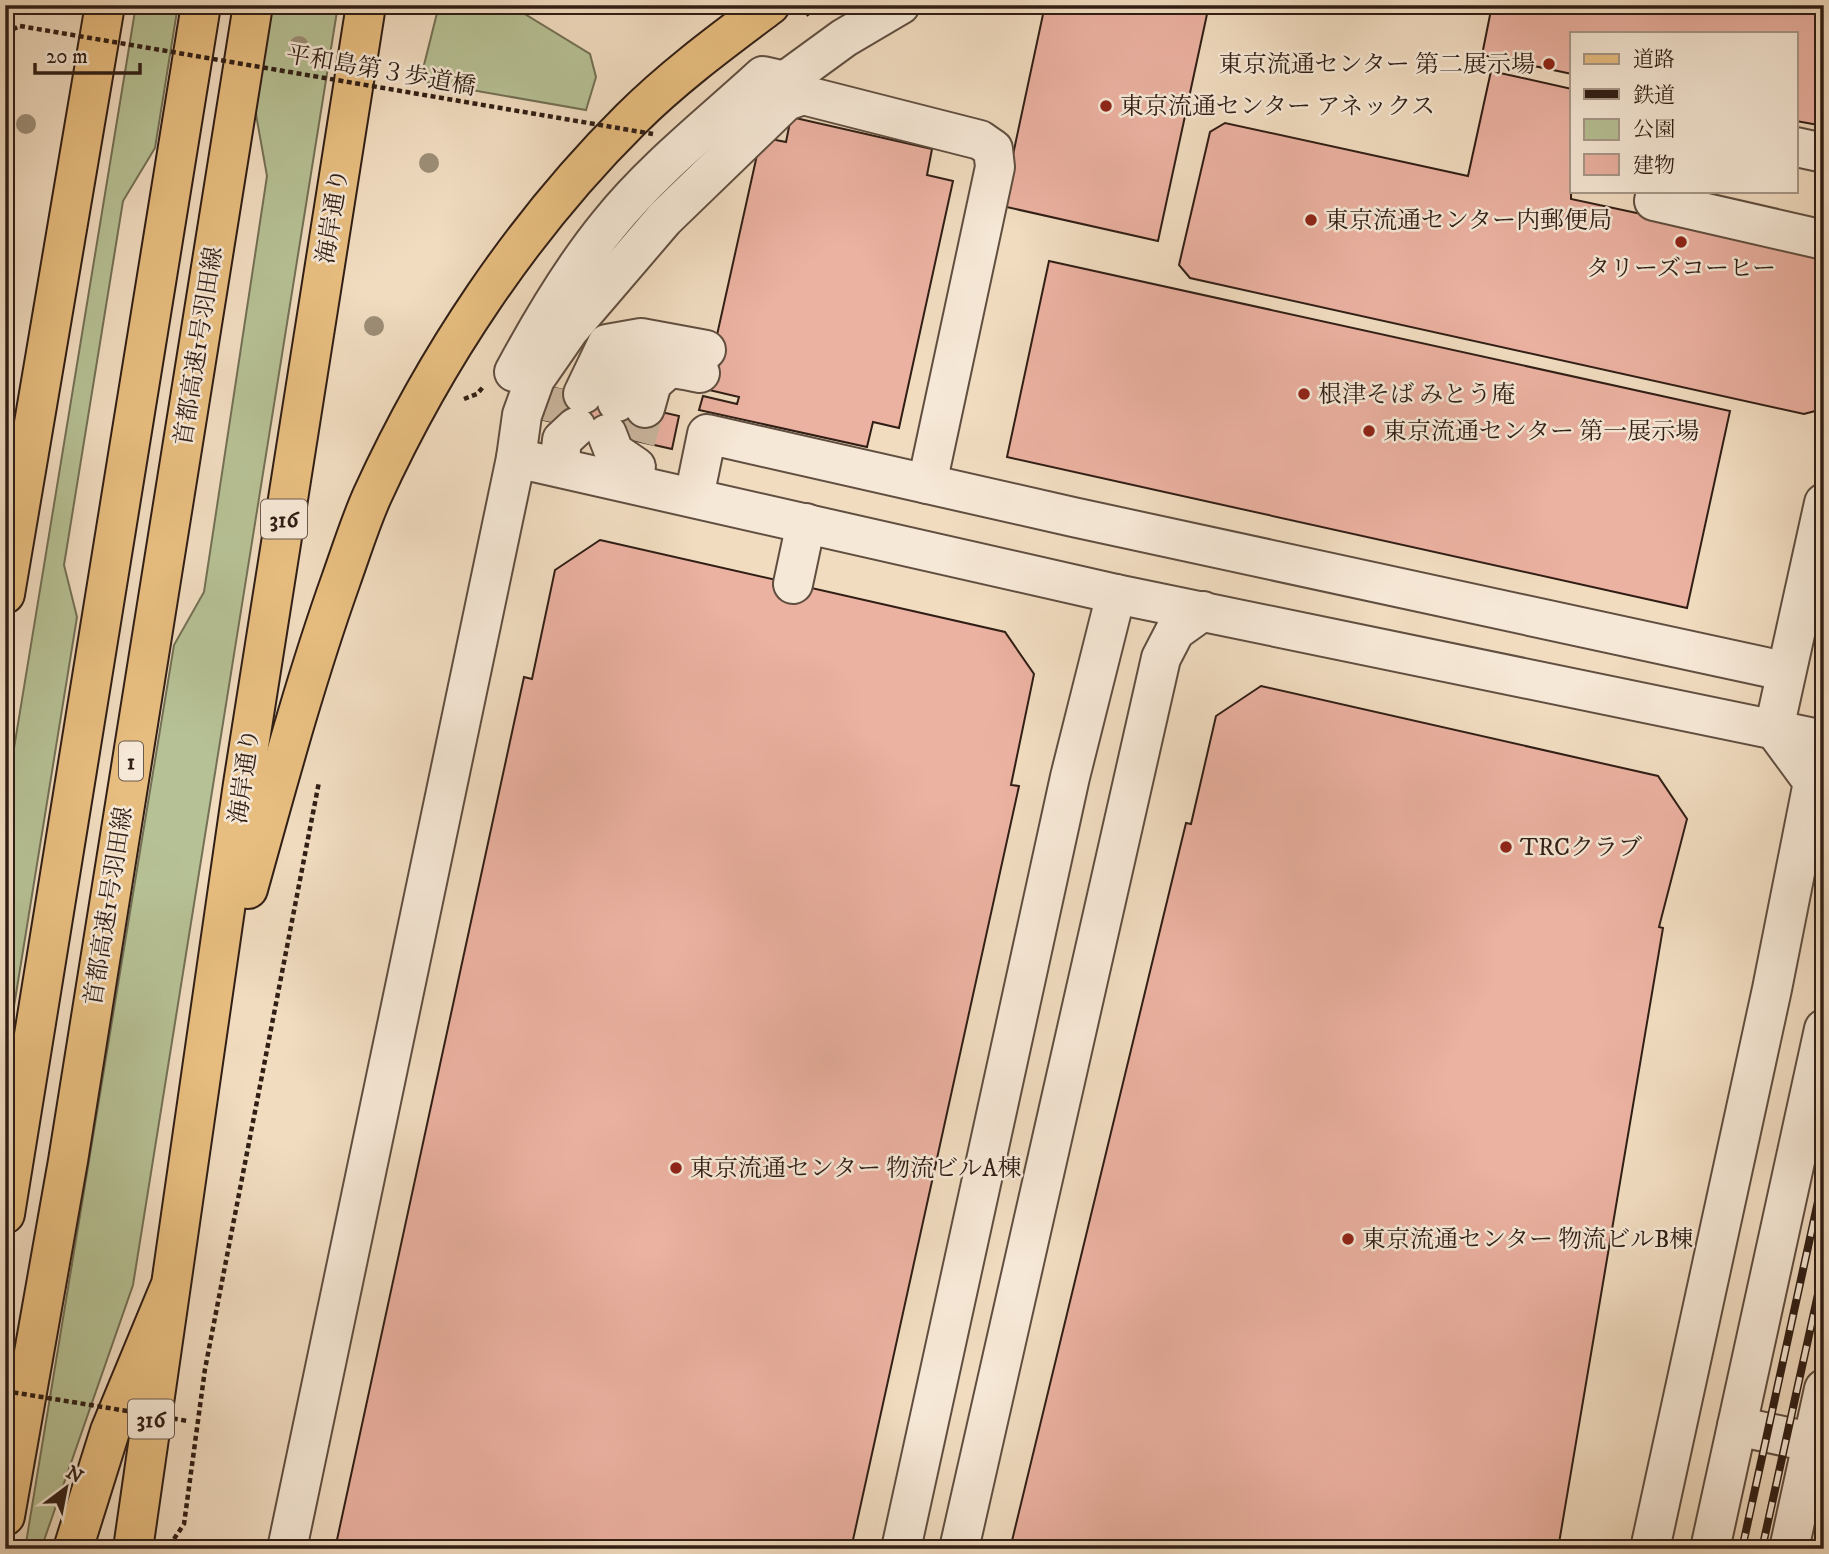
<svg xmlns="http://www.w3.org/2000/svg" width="1829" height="1554" viewBox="0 0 1829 1554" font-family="'IM FELL DW Pica','Noto Serif JP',serif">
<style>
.green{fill:#b6c195;stroke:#737055;stroke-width:2}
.building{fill:#ebb1a1;stroke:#301e15;stroke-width:2}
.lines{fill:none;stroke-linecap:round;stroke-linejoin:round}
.minor-tunnel{stroke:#cab69e;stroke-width:38;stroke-dasharray:38 19;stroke-linecap:butt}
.minor-casing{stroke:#604e40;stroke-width:42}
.major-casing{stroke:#301e15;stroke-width:42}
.highway-casing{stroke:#301e15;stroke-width:42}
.path{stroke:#301e15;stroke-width:4.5;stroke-dasharray:5 3.5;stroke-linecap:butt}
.minor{stroke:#f6e8d6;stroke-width:38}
.major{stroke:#e8be80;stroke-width:38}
.highway{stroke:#e8be80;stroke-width:38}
.rail-casing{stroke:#301e15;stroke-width:8}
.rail{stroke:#f6e8d6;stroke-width:5;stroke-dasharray:16;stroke-linecap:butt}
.path-bridge{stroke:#301e15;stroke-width:4.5;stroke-dasharray:5 3.5;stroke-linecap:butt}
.tree{fill:#9d8e77}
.poi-dot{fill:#8f2418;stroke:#f6e8d6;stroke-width:2.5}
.labels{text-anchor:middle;stroke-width:5;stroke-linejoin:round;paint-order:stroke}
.shield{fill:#f6e8d6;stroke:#6b5b4f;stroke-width:2}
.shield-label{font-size:23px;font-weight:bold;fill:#301e15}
.poi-label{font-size:24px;fill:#301e15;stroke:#f6e8d6;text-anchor:start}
.street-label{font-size:24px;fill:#301e15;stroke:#f6e8d6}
</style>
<rect width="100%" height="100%" fill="#f1dcc0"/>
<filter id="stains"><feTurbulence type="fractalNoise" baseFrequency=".00286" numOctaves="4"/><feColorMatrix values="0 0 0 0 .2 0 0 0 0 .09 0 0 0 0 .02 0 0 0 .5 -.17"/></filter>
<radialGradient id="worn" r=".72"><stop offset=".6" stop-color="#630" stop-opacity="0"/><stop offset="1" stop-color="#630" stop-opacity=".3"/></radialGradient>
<g class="green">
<polygon points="136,5 178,5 155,148 123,201 64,565 77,617 5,1062 5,803"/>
<polygon points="272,5 338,5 133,1285 41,1549 25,1549 174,645 204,592 267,176 255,109"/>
<polygon points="439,5 510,5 590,54 596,77 586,110 420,81"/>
</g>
<g class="building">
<polygon points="1045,5 1209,5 1158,241 1002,206"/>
<polygon points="1492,5 1824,5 1824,126 1796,121 1796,33 1572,33 1572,74 1482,55"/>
<polygon points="1491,71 1572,89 1571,199 1824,253 1824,402 1815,411 1804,414 1190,278 1179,265 1210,132 1225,123 1468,176"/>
<polygon points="791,117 932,149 927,175 953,181 899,428 873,422 867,447 699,410 703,396 737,404 739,397 705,389 761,137 786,142"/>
<polygon points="1049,261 1730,411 1687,608 1007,457"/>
<polygon points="546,386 679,416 672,449 539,419"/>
<polygon points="600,540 1005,632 1034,674 1011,785 1019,786 851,1549 335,1549 524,677 532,679 555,570"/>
<polygon points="1261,686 1658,776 1687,819 1659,927 1663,928 1558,1549 1010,1549 1186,823 1191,824 1216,716"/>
</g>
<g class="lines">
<g class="minor-tunnel">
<polyline points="551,422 558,388"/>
<polyline points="636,441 645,408"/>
</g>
<defs>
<g id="minor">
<polyline points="785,81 844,38 900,5"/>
<polyline points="1796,147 1824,153"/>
<polyline points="1656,191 1654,201 1824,240"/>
<path d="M514,372C542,320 572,269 609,224C653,169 711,124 763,76L785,81L786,101"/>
<polyline points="583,394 607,344 641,338 706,350"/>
<path d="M617,402C630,354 661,366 700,373"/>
<polyline points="645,408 652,383 669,368"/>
<polyline points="607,434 614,452 636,467 633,483"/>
<polyline points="516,458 522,415 535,379 569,330 664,219 786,101 803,95 980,140 993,149 995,167 927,484"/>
<polyline points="559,467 562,440 576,427"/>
<polyline points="694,497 707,434 1073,517 1784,671"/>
<polyline points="793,584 806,523"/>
<polyline points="1737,1426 1824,1445"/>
<polyline points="287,1549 516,458 1116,594 1824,740"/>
<polyline points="901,1549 1070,777 1116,594"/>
<polyline points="959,1549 1161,658 1175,631 1203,611"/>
<polyline points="1650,1549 1772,989 1813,782 1774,729 1824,503"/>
<polyline points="1710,1549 1824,1029"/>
<polyline points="1789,1549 1824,1389"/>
</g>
<g id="major">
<polyline points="5,594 105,5"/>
<path d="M248,889C277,785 305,681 341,580C351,552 360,523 372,496C435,358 523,226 631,119C673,77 722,41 770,5"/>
<polyline points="133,1549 243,784 366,5"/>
</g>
<g id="highway">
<polyline points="5,1214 201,5"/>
<polyline points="5,1516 68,1161 253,5"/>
<polyline points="73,1549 110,1431 169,1289"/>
</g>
</defs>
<use href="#minor" class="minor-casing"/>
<use href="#major" class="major-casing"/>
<use href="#highway" class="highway-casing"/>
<g class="path">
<polyline points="806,15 819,5"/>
<polyline points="5,33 20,26"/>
<polyline points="464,399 477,394 483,387"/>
<polyline points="174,1539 184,1524 205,1369 319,782"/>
</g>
<use href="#minor" class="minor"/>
<use href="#major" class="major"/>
<use href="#highway" class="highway"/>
<defs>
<g id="rail">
<polyline points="1742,1549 1824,1174"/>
<polyline points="1762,1549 1824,1267"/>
</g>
</defs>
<use href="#rail" class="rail-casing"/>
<use href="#rail" class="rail"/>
<g class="path-bridge">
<polyline points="20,26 653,134"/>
<polyline points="5,1391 188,1421"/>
</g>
</g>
<g class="tree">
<circle cx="299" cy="46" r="10"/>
<circle cx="26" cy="124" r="10"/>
<circle cx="429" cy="163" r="10"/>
<circle cx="374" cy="326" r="10"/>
</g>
<g class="poi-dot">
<circle cx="1549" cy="64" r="7"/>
<circle cx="1106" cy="106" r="7"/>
<circle cx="1311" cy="220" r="7"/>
<circle cx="1681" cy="242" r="7"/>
<circle cx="1304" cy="394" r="7"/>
<circle cx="1369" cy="431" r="7"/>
<circle cx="1506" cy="847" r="7"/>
<circle cx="676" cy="1168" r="7"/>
<circle cx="1348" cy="1239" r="7"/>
</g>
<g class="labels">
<g class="shield">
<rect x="261" y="499.5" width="46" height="39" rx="5"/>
<rect x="119" y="741.5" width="24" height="39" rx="5"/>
<rect x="128" y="1399.5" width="46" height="39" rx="5"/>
</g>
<g class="shield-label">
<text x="284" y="527">316</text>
<text x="131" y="769">1</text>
<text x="151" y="1427">316</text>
</g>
<g class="poi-label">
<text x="1535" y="72" text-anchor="end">東京流通センター 第二展示場</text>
<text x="1120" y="114">東京流通センター アネックス</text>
<text x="1325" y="228">東京流通センター内郵便局</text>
<text x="1681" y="276" text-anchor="middle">タリーズコーヒー</text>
<text x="1318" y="402">根津そば みとう庵</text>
<text x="1383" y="439">東京流通センター 第一展示場</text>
<text x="1520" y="855">TRCクラブ</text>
<text x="690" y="1176">東京流通センター 物流ビルA棟</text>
<text x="1362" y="1247">東京流通センター 物流ビルB棟</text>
</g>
<g class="street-label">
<text transform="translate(381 70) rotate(10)" y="8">平和島第３歩道橋</text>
<text transform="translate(332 216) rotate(-81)" y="8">海岸通り</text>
<text transform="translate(198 346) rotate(-81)" y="8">首都高速1号羽田線</text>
<text transform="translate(244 776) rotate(-82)" y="8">海岸通り</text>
<text transform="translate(108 906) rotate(-81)" y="8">首都高速1号羽田線</text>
</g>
</g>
<rect width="1829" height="1554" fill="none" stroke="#f1dcc0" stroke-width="28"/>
<rect x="7" y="7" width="1815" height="1540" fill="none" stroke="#301e15" stroke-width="3.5"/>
<rect x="14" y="14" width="1801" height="1526" fill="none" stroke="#301e15" stroke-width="2"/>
<rect x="1570" y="32" width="228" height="161" fill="#f6e8d6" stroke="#a79789" stroke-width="2"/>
<rect x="1584" y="54" width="35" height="10" fill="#e8be80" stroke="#a79789" stroke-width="2"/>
<text x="1633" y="66" font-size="21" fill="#301e15">道路</text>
<rect x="1584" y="89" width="35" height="10" fill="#301e15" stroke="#a79789" stroke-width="2"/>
<text x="1633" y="102" font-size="21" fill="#301e15">鉄道</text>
<rect x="1584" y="119" width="35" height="21" fill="#b6c195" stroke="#a79789" stroke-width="2"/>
<text x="1633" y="136" font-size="21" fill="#301e15">公園</text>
<rect x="1584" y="154" width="35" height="21" fill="#ebb1a1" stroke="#a79789" stroke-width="2"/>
<text x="1633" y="172" font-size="21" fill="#301e15">建物</text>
<g transform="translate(66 1488) rotate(32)" stroke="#f6e8d6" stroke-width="5" paint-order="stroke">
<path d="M0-5L12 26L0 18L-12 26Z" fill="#301e15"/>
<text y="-10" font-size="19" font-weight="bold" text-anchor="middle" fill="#301e15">N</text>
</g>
<path d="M35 63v10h105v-10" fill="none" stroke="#301e15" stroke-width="3.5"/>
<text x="46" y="63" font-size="21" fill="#301e15" stroke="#f6e8d6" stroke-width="5" paint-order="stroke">20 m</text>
<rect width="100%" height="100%" filter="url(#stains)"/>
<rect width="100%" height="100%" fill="url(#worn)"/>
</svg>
